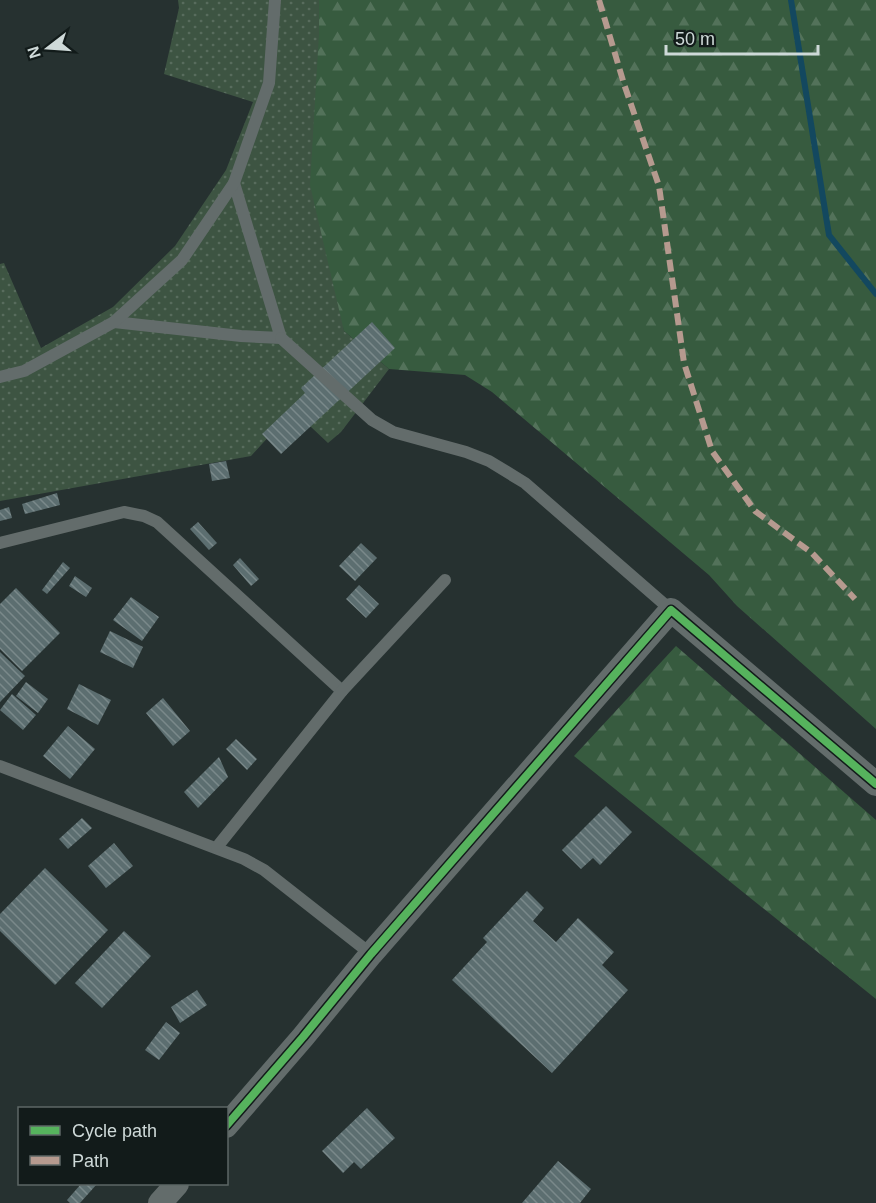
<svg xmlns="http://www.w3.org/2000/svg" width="876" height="1203" viewBox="0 0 876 1203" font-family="Helvetica,sans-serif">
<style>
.grass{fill:url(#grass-dots)}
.forest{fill:url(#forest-firs)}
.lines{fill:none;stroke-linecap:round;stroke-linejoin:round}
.stream{stroke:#13485f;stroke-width:6}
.building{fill:url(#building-back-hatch)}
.service{stroke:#636c6b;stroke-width:12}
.minor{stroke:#636c6b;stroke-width:24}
.quiet{stroke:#b69a8f;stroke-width:6;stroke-dasharray:12 6;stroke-linecap:butt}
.cycleway-casing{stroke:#121b1a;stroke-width:11}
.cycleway{stroke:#56b35d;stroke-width:8}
</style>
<defs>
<pattern id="grass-dots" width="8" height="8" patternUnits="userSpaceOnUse" patternTransform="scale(1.5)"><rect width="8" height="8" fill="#3d5442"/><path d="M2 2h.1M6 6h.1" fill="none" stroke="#586c5d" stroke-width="1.8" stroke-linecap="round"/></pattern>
<pattern id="forest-firs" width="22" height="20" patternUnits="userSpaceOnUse" patternTransform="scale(1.5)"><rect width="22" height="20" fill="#375b3f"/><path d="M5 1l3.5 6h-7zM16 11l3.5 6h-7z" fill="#53725a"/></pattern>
<pattern id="building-back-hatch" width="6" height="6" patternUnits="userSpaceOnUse" patternTransform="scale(1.5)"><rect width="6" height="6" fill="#5c6e70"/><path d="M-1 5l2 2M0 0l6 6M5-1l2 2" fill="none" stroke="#7a898a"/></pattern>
</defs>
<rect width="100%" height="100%" fill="#263130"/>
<polygon class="grass" points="178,0 319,0 319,34 344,331 389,369 341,432 328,443 293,410 251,456 0,501 0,264 4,263 41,348 113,307 175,246 226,170 253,102 164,74 179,8"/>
<g class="forest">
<polygon points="319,0 876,0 876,729 737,606 709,575 492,392 465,375 389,369 344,331 310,185 319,34"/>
<polygon points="676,646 876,820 876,999 574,756"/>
</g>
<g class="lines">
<polyline class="stream" points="791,0 829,235 876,294"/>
</g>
<g class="building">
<polygon points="372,322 395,348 281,454 262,434 305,393 301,388"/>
<polygon points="226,461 230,478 212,481 209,464"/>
<polygon points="57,493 60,505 25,514 22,504"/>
<polygon points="9,507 12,518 0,521 0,510"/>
<polygon points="198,522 217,543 209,550 190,529"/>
<polygon points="361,543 377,558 355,581 339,566"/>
<polygon points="240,558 259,579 251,586 233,565"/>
<polygon points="63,562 70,568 47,594 42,590"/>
<polygon points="75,576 92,588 86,597 69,586"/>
<polygon points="359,585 379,604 366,618 346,599"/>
<polygon points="16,588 60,633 22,671 0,649 0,604"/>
<polygon points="131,597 159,617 142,641 113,620"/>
<polygon points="110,631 143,647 133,668 100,652"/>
<polygon points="0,652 25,676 0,702"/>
<polygon points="26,682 48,699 38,713 16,696"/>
<polygon points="79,684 111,700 98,725 67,709"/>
<polygon points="12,694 36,715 23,730 0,710"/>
<polygon points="163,698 190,731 173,746 146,713"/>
<polygon points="68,726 95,749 70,779 43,756"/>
<polygon points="236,739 257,759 247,770 226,749"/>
<polygon points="219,757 228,777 198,808 184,792"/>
<polygon points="606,806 632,832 600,865 593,858 581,869 562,850"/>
<polygon points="82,818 92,828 68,849 59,839"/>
<polygon points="114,843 133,866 106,888 88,866"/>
<polygon points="45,868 108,930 55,985 0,931 0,914"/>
<polygon points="527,891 544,908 533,921 556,942 578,918 614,952 602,965 628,990 552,1073 452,980 487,942 483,938"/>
<polygon points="124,931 151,956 102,1008 75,983"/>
<polygon points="197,990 207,1005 180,1023 171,1007"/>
<polygon points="166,1022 180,1033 159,1060 145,1050"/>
<polygon points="367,1108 395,1138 361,1169 354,1162 343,1173 322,1151"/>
<polygon points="558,1161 591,1189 580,1203 522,1203"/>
<polygon points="81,1184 97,1184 80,1203 70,1203 67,1200"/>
</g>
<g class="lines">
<g class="service">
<polyline points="114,322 241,336 281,338 234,183"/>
<polyline points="281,338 372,420 393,432 466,452 489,461 525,483 671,610"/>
<polyline points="0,377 24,371 114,322 182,260 234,183 269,83 275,0"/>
<polyline points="0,543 124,512 144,516 157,522 342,691"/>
<polyline points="0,766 244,859 264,870 371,954"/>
<polyline points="217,847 342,691 445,580"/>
</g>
<g class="minor">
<polyline points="226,1126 303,1037 371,954 671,610 876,784"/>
<polyline points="160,1203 177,1184"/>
</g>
<polyline class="quiet" points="599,0 624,84 659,186 684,363 712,451 755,511 812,553 855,599"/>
<defs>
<polyline id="cycleway" points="226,1126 303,1037 371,954 671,610 876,784"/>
</defs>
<use href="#cycleway" class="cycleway-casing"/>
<use href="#cycleway" class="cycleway"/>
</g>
<rect x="18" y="1107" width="210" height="78" fill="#121b1a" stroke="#5d6766" stroke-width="1.5"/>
<rect x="30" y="1126" width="30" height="9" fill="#56b35d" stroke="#5d6766" stroke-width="1.5"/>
<text x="72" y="1137" font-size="18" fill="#ced9d8">Cycle path</text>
<rect x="30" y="1156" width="30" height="9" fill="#b69a8f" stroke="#5d6766" stroke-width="1.5"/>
<text x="72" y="1167" font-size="18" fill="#ced9d8">Path</text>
<g transform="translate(48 48) rotate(253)" stroke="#121b1a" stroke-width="4.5" paint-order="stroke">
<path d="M0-4.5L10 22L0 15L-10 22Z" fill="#ced9d8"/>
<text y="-9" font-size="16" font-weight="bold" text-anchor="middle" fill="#ced9d8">N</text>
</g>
<path d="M666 45v9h152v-9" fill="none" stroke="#ced9d8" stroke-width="3"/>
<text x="675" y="45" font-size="18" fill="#ced9d8" stroke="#121b1a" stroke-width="4.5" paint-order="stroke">50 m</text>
</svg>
